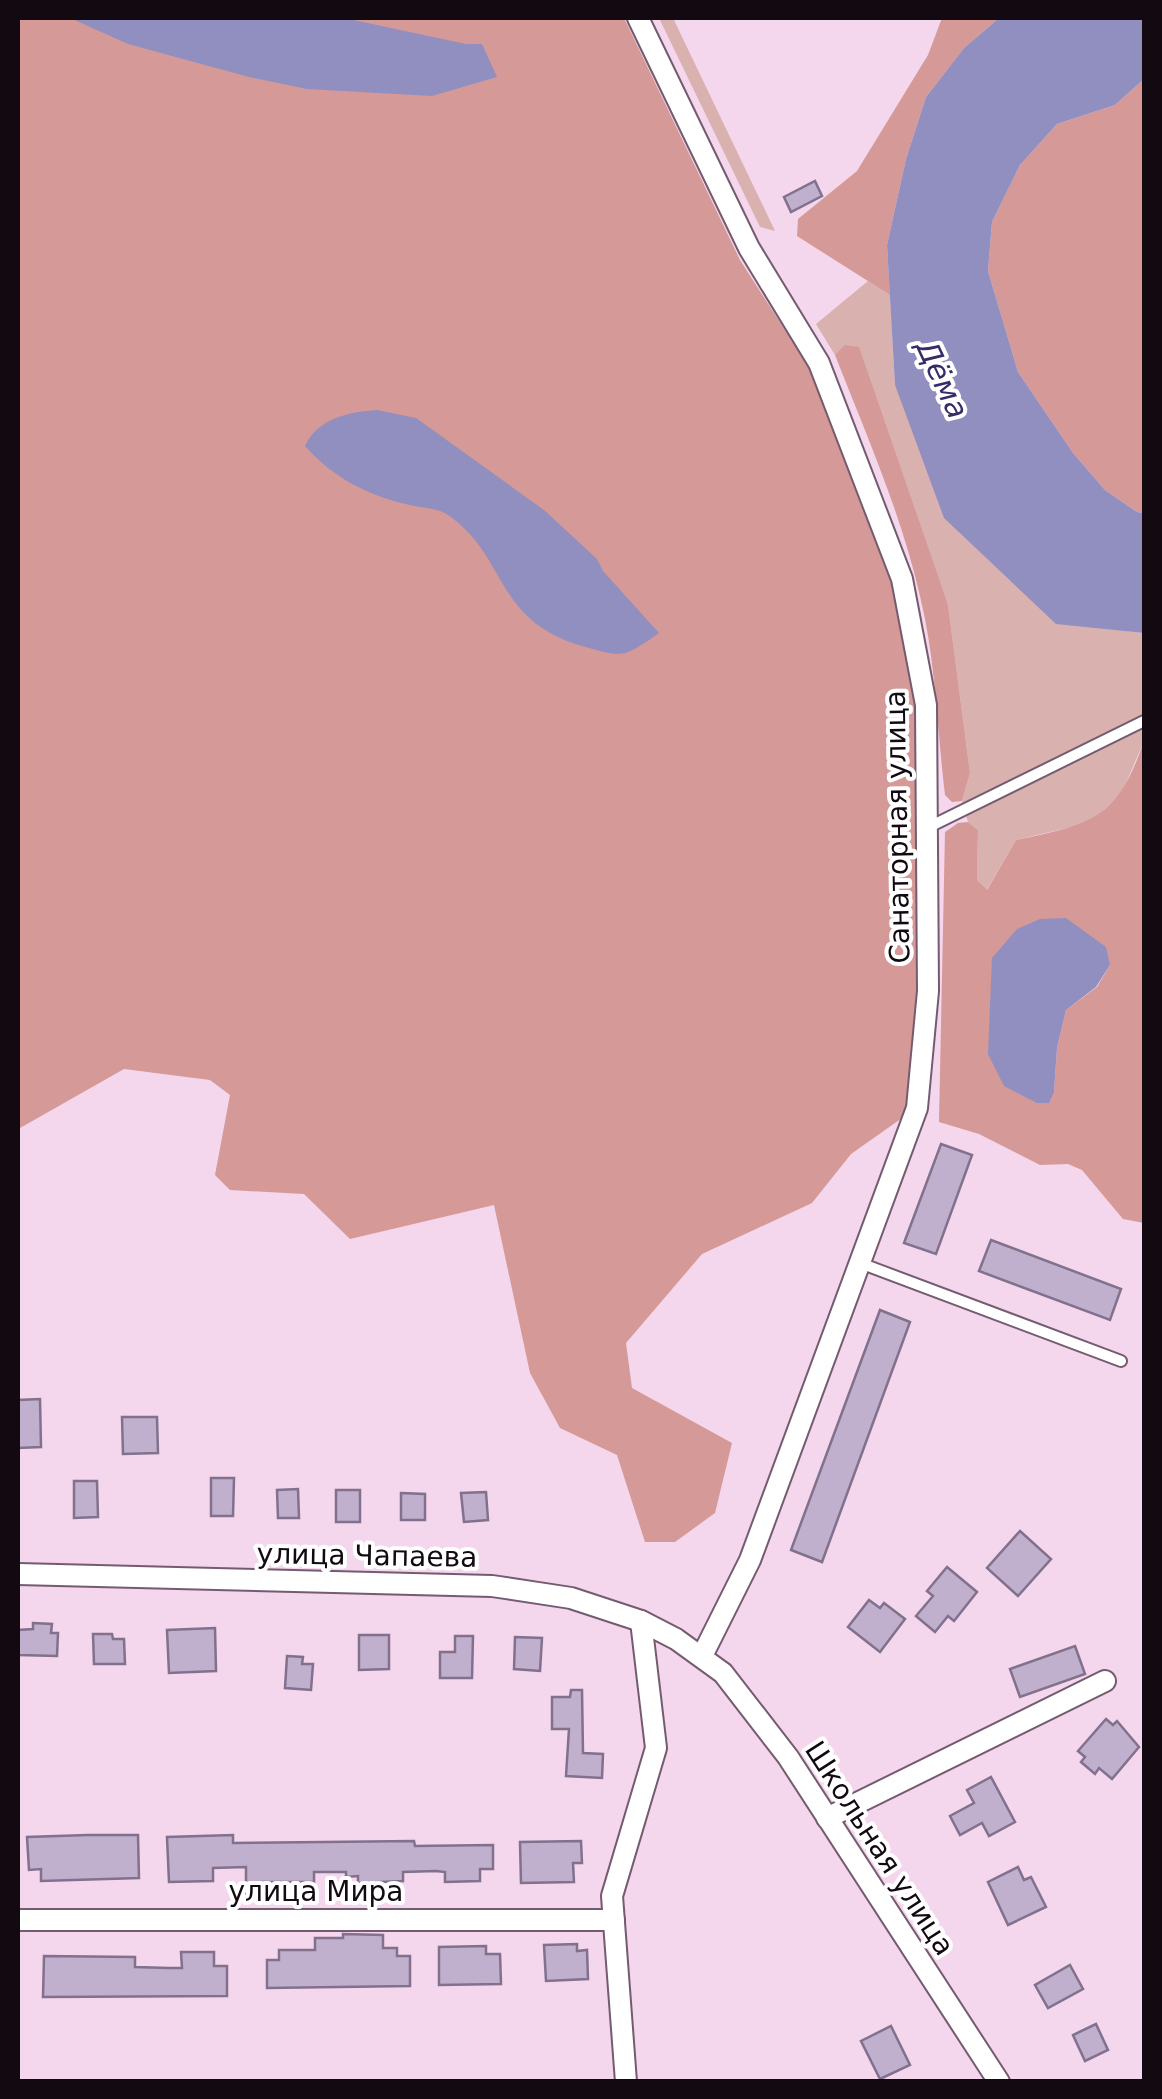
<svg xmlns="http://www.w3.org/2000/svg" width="1162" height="2099" viewBox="0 0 1162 2099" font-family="'DejaVu Sans',sans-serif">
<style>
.green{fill:#d9b1af}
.forest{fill:#d59997;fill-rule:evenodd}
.water{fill:#918fc0}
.building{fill:#c0b0cd;stroke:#81718d;stroke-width:2.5}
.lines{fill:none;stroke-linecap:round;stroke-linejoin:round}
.service-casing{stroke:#745b6f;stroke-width:14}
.minor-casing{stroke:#745b6f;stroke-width:24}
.service{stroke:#fff;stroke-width:10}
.minor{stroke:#fff;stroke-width:20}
.labels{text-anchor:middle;stroke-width:8;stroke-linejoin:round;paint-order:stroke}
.street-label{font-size:28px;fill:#120911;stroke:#fff}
.water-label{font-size:30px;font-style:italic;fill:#352c68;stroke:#fff}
</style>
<rect width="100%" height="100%" fill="#f4d6ed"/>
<g class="green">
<polygon points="659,18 673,18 775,231 760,227"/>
<polygon points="868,281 890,295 895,385 1056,623 1144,633 1144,741 1121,795 1089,823 1016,840 986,891 977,880 978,830 968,822 962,801 970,773 948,605 844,345 835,355 816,324"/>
</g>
<g class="forest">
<polygon points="18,18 624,18 740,260 808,366 891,581 915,708 918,988 912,1111 851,1154 812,1203 702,1254 626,1343 632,1388 732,1443 715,1513 675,1542 645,1542 617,1455 560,1428 530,1373 494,1205 350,1239 304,1194 230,1190 215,1175 230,1095 210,1080 124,1069 20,1128 18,1127"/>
<polygon points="942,18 999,18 964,48 926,97 906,159 887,245 890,295 797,236 798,219 857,171 928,55"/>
<polygon points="1144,79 1144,513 1137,512 1105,490 1073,453 1018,372 988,271 992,222 1020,165 1057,124 1115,105"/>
<path d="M844,345L859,347L948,605L970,773L962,801L952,802L945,795C937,729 936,661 920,596C901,513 866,434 835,355Z"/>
<path d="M1144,741V1223L1123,1219L1082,1170L1068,1164L1040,1165L979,1134L939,1122L945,832L958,823L968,822L978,830L977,880L987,890L1016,840C1092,824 1117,820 1144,741ZM1040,919L1110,965L1097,987L1066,1010L1057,1048L1054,1092Z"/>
</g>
<g class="water">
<polygon points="70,18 344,18 466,44 482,44 497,77 432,96 307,89 249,77 128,44"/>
<polygon points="999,18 1144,18 1144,79 1115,105 1057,124 1020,165 992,222 988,271 1018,372 1073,453 1105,490 1137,512 1144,513 1144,633 1056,624 944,518 895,385 887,245 906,159 926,97 964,48"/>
<path d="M377,410L416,418L544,510L597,559L603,571L659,633C623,658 625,658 582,646C493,620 508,556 448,515C438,508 422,508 410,505C369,496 333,478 305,446C318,418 349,412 377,410Z"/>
<polygon points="1066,918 1106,947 1110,965 1096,987 1066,1010 1057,1048 1054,1092 1049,1103 1037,1103 1004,1086 988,1054 992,958 1017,929 1040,919"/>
</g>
<g class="building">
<polygon points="815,181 822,196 791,212 784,197"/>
<polygon points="941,1144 972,1155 936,1254 904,1243"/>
<polygon points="991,1240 1121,1289 1110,1320 979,1271"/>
<polygon points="880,1310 910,1322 822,1562 791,1550"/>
<polygon points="40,1399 41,1447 18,1448 18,1400"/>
<polygon points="122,1417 157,1417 158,1453 123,1454"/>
<polygon points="211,1478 234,1478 233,1516 211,1516"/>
<polygon points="74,1481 97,1481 98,1517 74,1518"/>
<polygon points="298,1489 299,1518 278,1518 277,1490"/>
<rect x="336" y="1490" width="24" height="32"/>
<polygon points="486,1492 488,1520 464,1522 461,1493"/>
<polygon points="401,1493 425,1494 425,1520 401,1520"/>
<polygon points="1020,1531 1051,1559 1018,1596 987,1568"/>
<polygon points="947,1567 977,1592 954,1621 948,1616 935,1632 916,1616 933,1596 927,1591"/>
<polygon points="869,1600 880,1608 884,1603 905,1619 880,1652 848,1627"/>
<polygon points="33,1623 52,1624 51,1633 58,1633 57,1656 18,1655 18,1630 33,1629"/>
<polygon points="215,1628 216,1671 169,1673 167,1630"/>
<polygon points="93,1634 112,1634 113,1639 124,1639 125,1664 94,1664"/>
<polygon points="359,1635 389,1635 389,1669 359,1670"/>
<polygon points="455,1636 473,1636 472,1678 440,1678 440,1652 455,1652"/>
<polygon points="515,1637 542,1638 540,1671 514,1669"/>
<polygon points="1075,1646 1085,1674 1020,1697 1010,1669"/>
<polygon points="287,1656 303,1657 302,1664 313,1664 311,1690 285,1688"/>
<polygon points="571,1690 582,1690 583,1753 603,1754 602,1778 566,1776 569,1729 552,1729 552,1697 570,1697"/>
<polygon points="1106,1719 1113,1725 1117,1721 1139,1747 1112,1779 1099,1768 1095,1774 1081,1762 1085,1757 1078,1751"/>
<polygon points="991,1777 1015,1822 989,1836 982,1823 960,1835 950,1816 974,1803 967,1790"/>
<polygon points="88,1835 138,1835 139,1878 41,1881 41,1869 29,1870 27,1837"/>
<polygon points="233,1835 233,1843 414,1841 415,1846 493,1845 493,1869 480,1869 480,1881 445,1882 445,1872 436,1871 403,1872 403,1881 358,1883 358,1876 346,1877 346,1872 314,1872 314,1882 261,1882 261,1897 246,1897 246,1867 213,1868 213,1881 169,1882 167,1837"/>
<polygon points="581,1841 582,1863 573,1863 574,1882 521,1883 520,1842"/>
<polygon points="1018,1867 1024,1880 1031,1877 1046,1907 1008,1925 988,1882"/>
<polygon points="343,1934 383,1935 383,1948 397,1948 397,1956 410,1956 410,1986 267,1988 267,1960 279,1960 279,1950 315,1950 315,1938 343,1938"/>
<polygon points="577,1944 577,1951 587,1950 588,1979 546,1981 544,1945"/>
<polygon points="486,1946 486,1954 500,1954 501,1984 439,1985 439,1947"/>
<polygon points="181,1952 214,1952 214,1966 227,1966 227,1996 43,1997 44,1956 135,1957 135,1967 169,1968 182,1968"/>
<polygon points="1070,1965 1083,1989 1048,2008 1035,1985"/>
<polygon points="1096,2024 1108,2050 1085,2061 1073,2035"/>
<polygon points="891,2026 910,2065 880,2079 861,2041"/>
</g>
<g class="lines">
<defs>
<g id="service">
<polyline points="927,828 1144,721"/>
<polyline points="860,1263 1121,1361"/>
</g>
<g id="minor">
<polyline points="638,18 749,248 819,363 902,579 926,705 928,991 917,1108 750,1560 702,1656"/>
<polyline points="18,1574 492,1586 571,1598 641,1621 676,1639 723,1673 788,1757 999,2082"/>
<polyline points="827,1818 1105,1681"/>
<polyline points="18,1920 614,1920"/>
<polyline points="626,2082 612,1896 656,1748 641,1621"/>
</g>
</defs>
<use href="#service" class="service-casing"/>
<use href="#minor" class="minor-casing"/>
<use href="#service" class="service"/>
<use href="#minor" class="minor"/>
</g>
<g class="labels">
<g class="street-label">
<text transform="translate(897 827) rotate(-91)" y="10">Санаторная улица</text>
<text transform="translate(367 1555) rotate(1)" y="10">улица Чапаева</text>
<text transform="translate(880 1848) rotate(57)" y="10">Школьная улица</text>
<text x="316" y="1901">улица Мира</text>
</g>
<g class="water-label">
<text transform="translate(942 379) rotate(65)" y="10">Дёма</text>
</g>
</g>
<rect width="1162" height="2099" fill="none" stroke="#120911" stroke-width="40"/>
</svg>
